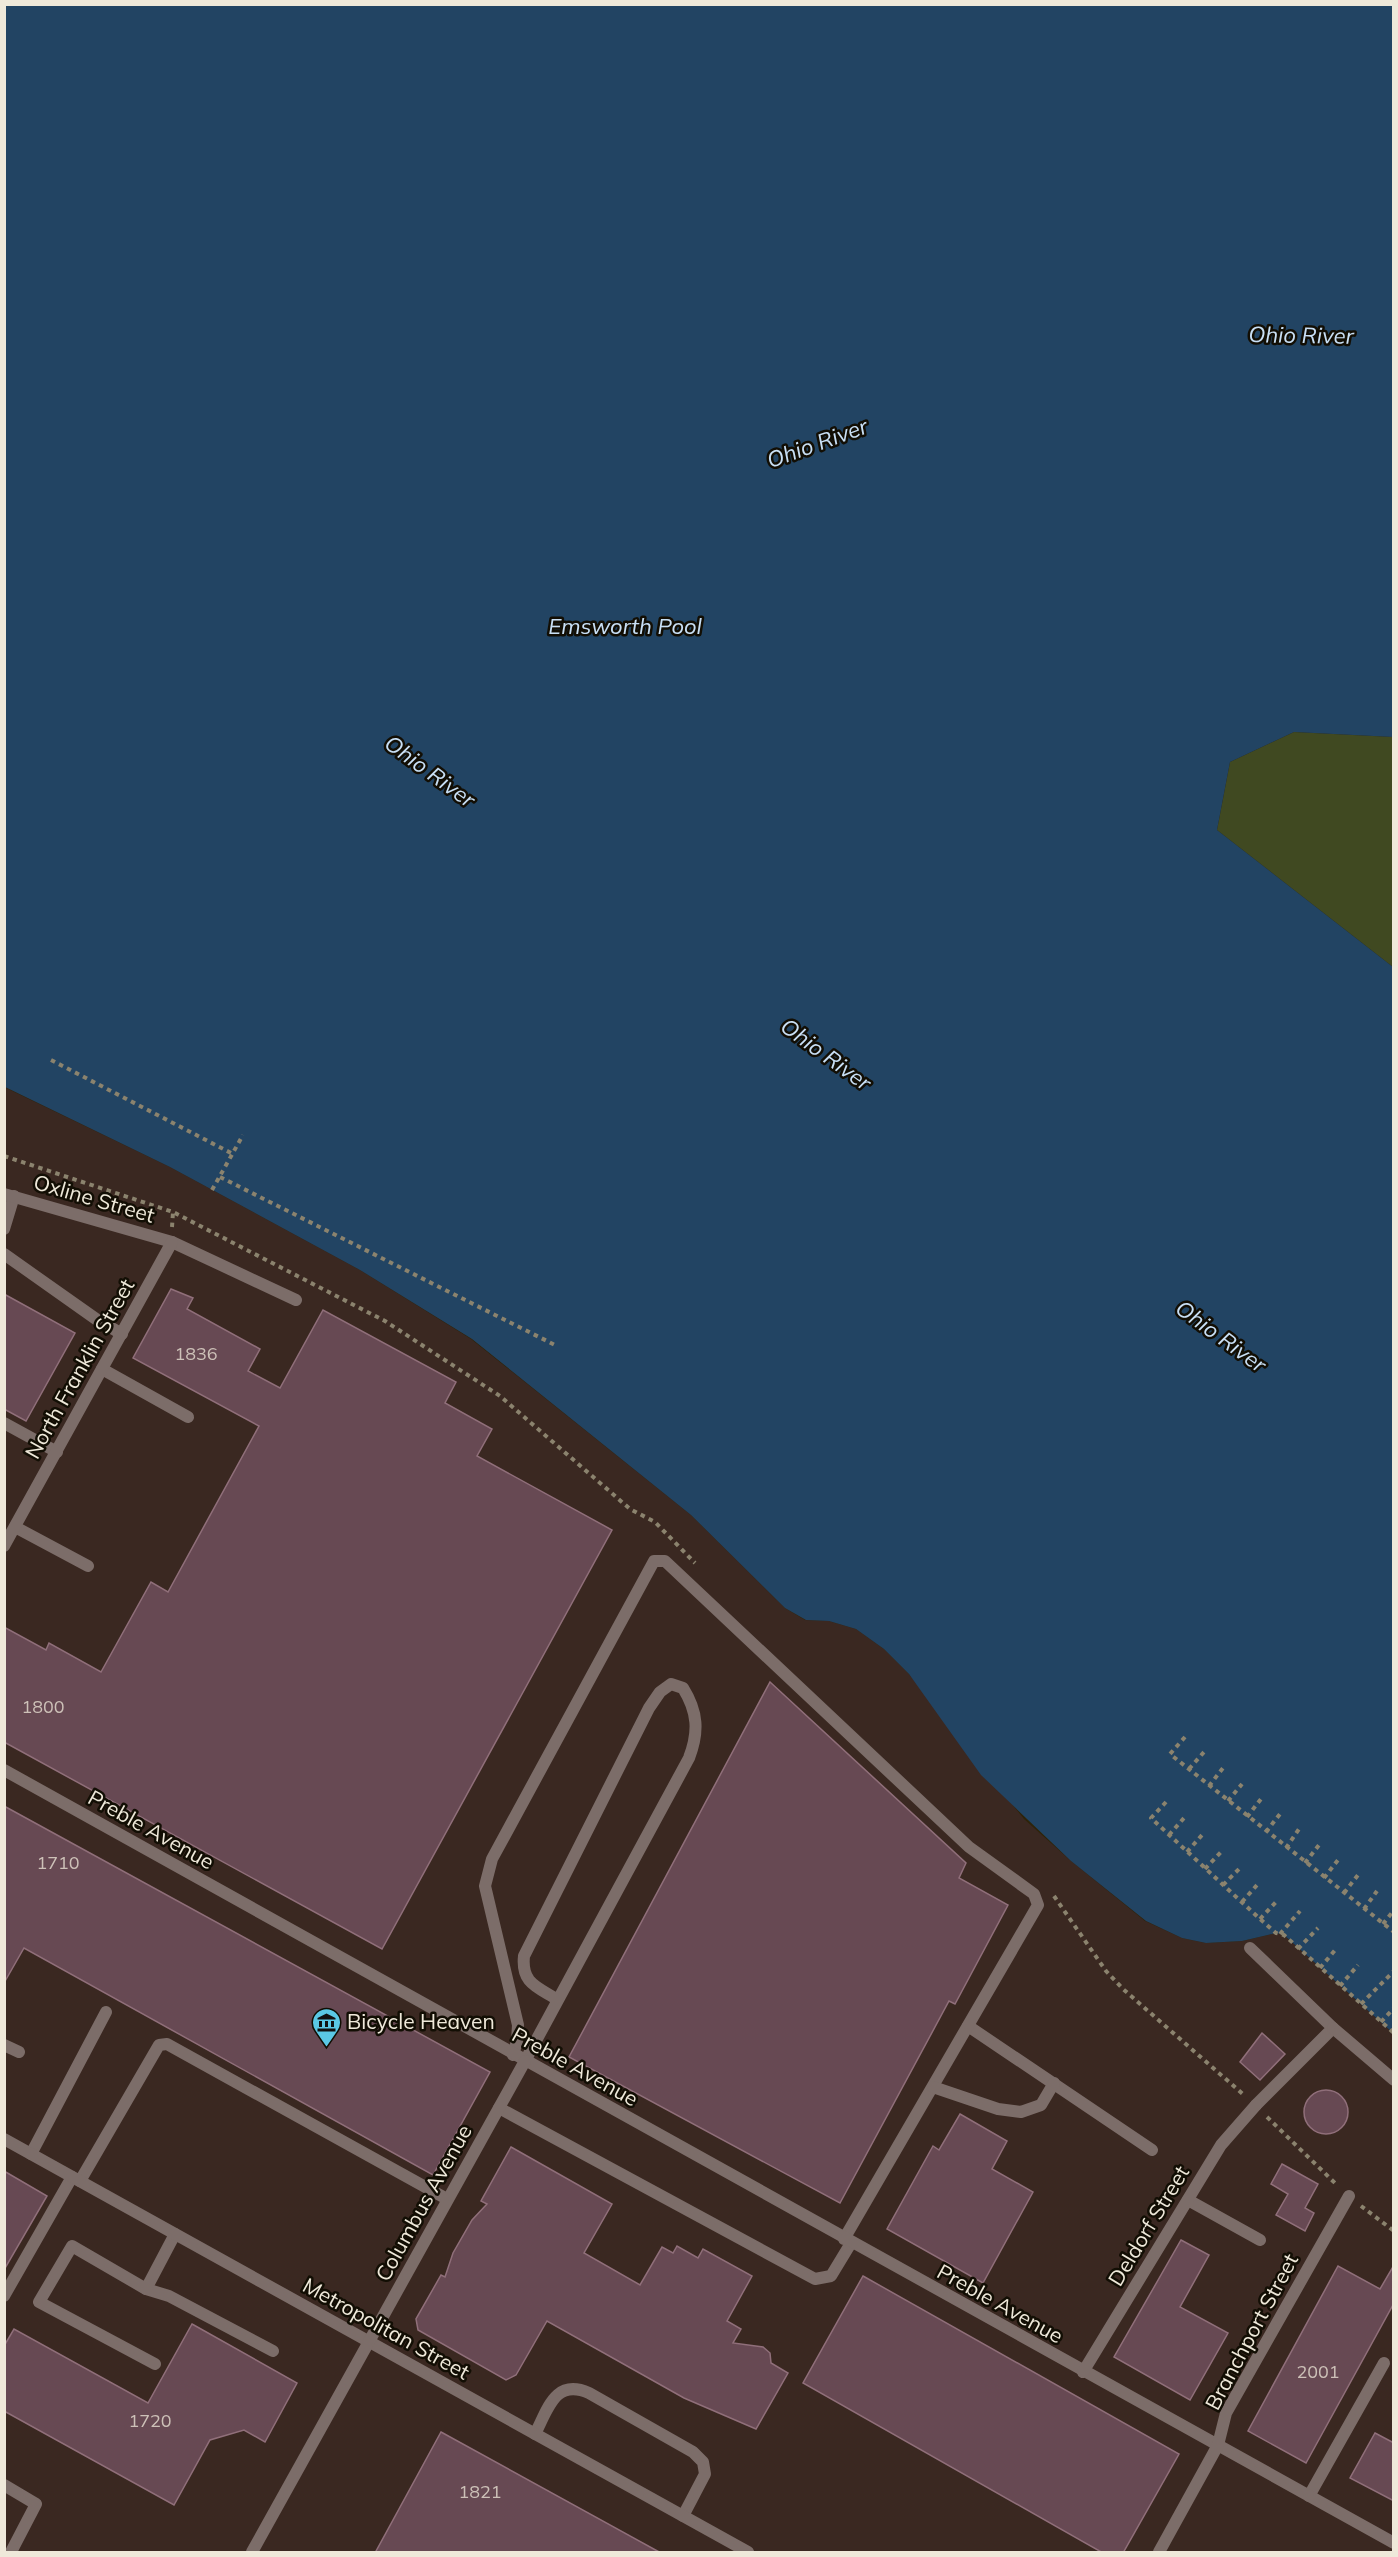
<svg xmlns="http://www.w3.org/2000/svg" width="1398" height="2557" viewBox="0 0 1398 2557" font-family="Mulish,sans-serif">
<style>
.industrial{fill:#3a2821}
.green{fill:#404921}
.water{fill:#224463}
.building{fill:#674953;stroke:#906f7a;stroke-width:1.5}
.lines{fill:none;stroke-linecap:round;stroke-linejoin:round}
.path{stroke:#8b836e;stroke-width:4;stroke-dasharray:4.5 4.5;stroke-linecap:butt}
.lane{stroke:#7c6d69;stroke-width:12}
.street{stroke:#7c6d69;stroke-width:12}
.labels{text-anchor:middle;stroke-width:5;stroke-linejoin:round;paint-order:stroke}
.number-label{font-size:18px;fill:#cdc1b8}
.street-label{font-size:21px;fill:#efe9da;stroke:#120e04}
.poi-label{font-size:21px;fill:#efe9da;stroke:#120e04;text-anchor:start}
.water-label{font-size:22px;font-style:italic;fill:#c9e0f6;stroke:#120e04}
</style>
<rect width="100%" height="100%" fill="#2e2409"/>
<polygon class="industrial" points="4,1087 170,1167 360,1270 471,1339 691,1515 785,1608 805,1620 829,1621 856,1629 884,1649 909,1674 1024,1819 1071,1861 1145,1921 1182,1938 1206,1943 1242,1941 1276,1933 1284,1935 1393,2033 1393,2552 5,2552"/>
<polygon class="green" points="1294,732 1393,737 1393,967 1217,830 1230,762"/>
<polygon class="water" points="4,5 1393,5 1393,737 1294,732 1230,762 1217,830 1393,967 1393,2033 1284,1935 1276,1933 1242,1941 1206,1943 1182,1938 1146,1921 1071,1861 981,1775 909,1674 884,1649 856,1629 829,1621 806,1620 785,1608 691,1515 472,1339 360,1270 170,1167 5,1087"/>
<g class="building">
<polygon points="171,1289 193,1298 187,1309 260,1349 248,1371 280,1388 323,1310 456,1382 445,1403 492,1429 477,1456 612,1530 382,1949 4,1742 4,1627 46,1650 49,1643 101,1672 151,1582 168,1592 259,1426 133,1358"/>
<polygon points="4,1294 75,1333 26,1421 4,1409"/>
<polygon points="770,1682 966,1863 959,1878 1008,1905 955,2004 949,2001 840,2203 569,2057"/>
<polygon points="4,1806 490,2072 433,2175 24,1948 4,1983"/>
<polygon points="1262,2033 1285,2054 1260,2080 1240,2062"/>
<circle cx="1326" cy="2112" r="22"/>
<polygon points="960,2114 1007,2141 992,2169 1033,2192 983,2283 887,2229 933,2146 939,2150"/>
<polygon points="511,2147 612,2204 584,2253 640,2285 662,2247 673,2253 677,2246 698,2258 703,2249 752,2276 727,2321 741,2329 733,2343 763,2347 770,2353 771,2363 788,2373 756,2429 684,2398 547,2321 516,2375 506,2380 418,2330 416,2319 441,2275 445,2277 453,2253 472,2220 487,2204 481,2201"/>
<polygon points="1282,2164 1318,2184 1305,2208 1314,2213 1305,2231 1276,2215 1288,2194 1271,2184"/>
<polygon points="4,2171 47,2196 4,2270"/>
<polygon points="1181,2240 1209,2255 1180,2307 1228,2333 1190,2400 1114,2357"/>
<polygon points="1394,2265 1394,2303 1306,2463 1248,2431 1338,2266 1380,2289"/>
<polygon points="863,2276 1179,2454 1123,2553 1103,2553 803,2383"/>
<polygon points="192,2324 297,2383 265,2442 244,2430 210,2440 174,2505 4,2411 4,2346 14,2329 148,2403"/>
<polygon points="441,2432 661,2553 375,2553"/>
<polygon points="1375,2433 1394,2443 1394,2501 1350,2478"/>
</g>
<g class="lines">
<g class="path">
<polyline points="51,1060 233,1154"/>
<polyline points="4,1156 173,1212 385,1321 500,1396 630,1509 655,1522 695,1563"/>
<polyline points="220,1177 555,1345"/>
<polyline points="212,1190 243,1135"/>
<polyline points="172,1227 173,1212"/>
<polyline points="1185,1737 1170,1754 1394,1932"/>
<polyline points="1189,1769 1204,1752"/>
<polyline points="1209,1786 1223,1768"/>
<polyline points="1228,1801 1242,1784"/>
<polyline points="1166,1802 1151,1818 1260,1919 1276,1933 1284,1935 1394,2033"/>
<polyline points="1247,1817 1261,1799"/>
<polyline points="1266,1832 1280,1814"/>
<polyline points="1169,1835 1184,1818"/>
<polyline points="1286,1848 1299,1829"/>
<polyline points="1187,1852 1202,1835"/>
<polyline points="1305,1863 1319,1845"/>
<polyline points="1205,1869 1221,1852"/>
<polyline points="1324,1878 1338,1860"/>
<polyline points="1223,1885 1239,1869"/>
<polyline points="1344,1893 1358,1875"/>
<polyline points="1054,1896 1106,1971 1123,1989 1244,2095"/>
<polyline points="1242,1902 1257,1885"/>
<polyline points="1364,1909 1377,1891"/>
<polyline points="1260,1919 1276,1902"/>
<polyline points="1383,1924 1394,1910"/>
<polyline points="1280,1934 1300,1911"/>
<polyline points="1298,1949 1318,1928"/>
<polyline points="1320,1968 1336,1949"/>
<polyline points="1340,1986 1358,1965"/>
<polyline points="1361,2004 1394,1971"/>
<polyline points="1381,2022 1394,2008"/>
<polyline points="1267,2117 1337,2185"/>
<polyline points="1361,2206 1394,2231"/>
</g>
<g class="lane">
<polyline points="4,1229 14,1196"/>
<polyline points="4,1254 96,1319 122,1334"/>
<polyline points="102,1369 188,1417"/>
<polyline points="4,1423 57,1452"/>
<polyline points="15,1527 88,1566"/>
<polyline points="1250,1948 1333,2028 1256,2105"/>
<polyline points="968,2026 1152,2150"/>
<polyline points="1333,2028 1394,2080"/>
<polyline points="4,2045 19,2052"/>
<polyline points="513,2055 517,2041 518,2025 485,1886 492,1859 654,1561 665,1561 969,1847 1034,1894 1038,1905 844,2239"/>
<path d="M525,2061L689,1758C699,1732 698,1712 683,1688L671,1684L660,1692L649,1708L524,1956C521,1984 538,1987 558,2000"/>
<polyline points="933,2087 998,2109 1021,2112 1041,2105 1054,2083"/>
<polyline points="499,2108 815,2279 831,2276 851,2243"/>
<polyline points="31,2154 106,2012"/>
<polyline points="80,2181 159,2045 167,2044 447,2199"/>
<polyline points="1188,2200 1260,2240"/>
<polyline points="146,2289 169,2296 273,2351"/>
<polyline points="4,2296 72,2177"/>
<polyline points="155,2364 39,2302 72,2246 146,2289 175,2234"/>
<path d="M535,2434C548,2409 555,2378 589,2393L693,2452L703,2462L705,2474L683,2516"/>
<polyline points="4,2485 36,2504 11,2552"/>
<polyline points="1309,2496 1384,2363"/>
</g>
<g class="street">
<polyline points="4,1194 172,1242 296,1300"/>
<polyline points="4,1546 172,1242"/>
<polyline points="4,1770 1394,2543"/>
<polyline points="4,2139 748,2552"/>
<polyline points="1083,2372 1221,2145 1256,2105"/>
<polyline points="252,2552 525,2061"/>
<polyline points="1159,2552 1218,2445 1226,2413 1349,2196"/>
</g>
</g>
<defs>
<symbol id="museum-pin" viewBox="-11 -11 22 30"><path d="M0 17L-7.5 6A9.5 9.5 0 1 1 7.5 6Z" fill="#5ac8e5" stroke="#120e04"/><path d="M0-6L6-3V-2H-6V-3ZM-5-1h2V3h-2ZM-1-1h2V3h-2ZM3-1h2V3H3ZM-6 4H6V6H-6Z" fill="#111"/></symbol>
</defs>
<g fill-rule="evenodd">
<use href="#museum-pin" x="310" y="2006" width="33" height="45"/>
</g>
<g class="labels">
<g class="number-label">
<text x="196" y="1360">1836</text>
<text x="43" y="1713">1800</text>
<text x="58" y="1869">1710</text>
<text x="1318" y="2378">2001</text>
<text x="150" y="2427">1720</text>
<text x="480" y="2498">1821</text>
</g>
<g class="street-label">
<text transform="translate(94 1199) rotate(16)" y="7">Oxline Street</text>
<text transform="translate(80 1369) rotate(-61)" y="7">North Franklin Street</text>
<text transform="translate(151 1830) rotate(29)" y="7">Preble Avenue</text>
<text transform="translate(575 2067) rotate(29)" y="7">Preble Avenue</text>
<text transform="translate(424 2203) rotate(-61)" y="7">Columbus Avenue</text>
<text transform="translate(1149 2226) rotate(-59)" y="7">Deldorf Street</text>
<text transform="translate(1000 2304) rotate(29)" y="7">Preble Avenue</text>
<text transform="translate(386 2329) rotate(29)" y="7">Metropolitan Street</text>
<text transform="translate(1252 2332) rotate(-62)" y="7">Branchport Street</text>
</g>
<g class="poi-label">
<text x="347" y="2029">Bicycle Heaven</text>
</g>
<g class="water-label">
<text transform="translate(1301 335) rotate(1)" y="8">Ohio River</text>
<text transform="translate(817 443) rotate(-20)" y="8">Ohio River</text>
<text x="625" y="634">Emsworth Pool</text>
<text transform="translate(430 771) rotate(36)" y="8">Ohio River</text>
<text transform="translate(826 1054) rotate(36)" y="8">Ohio River</text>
<text transform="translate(1221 1336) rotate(36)" y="8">Ohio River</text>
</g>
</g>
<rect width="1398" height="2557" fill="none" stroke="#efe9da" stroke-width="12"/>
</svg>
